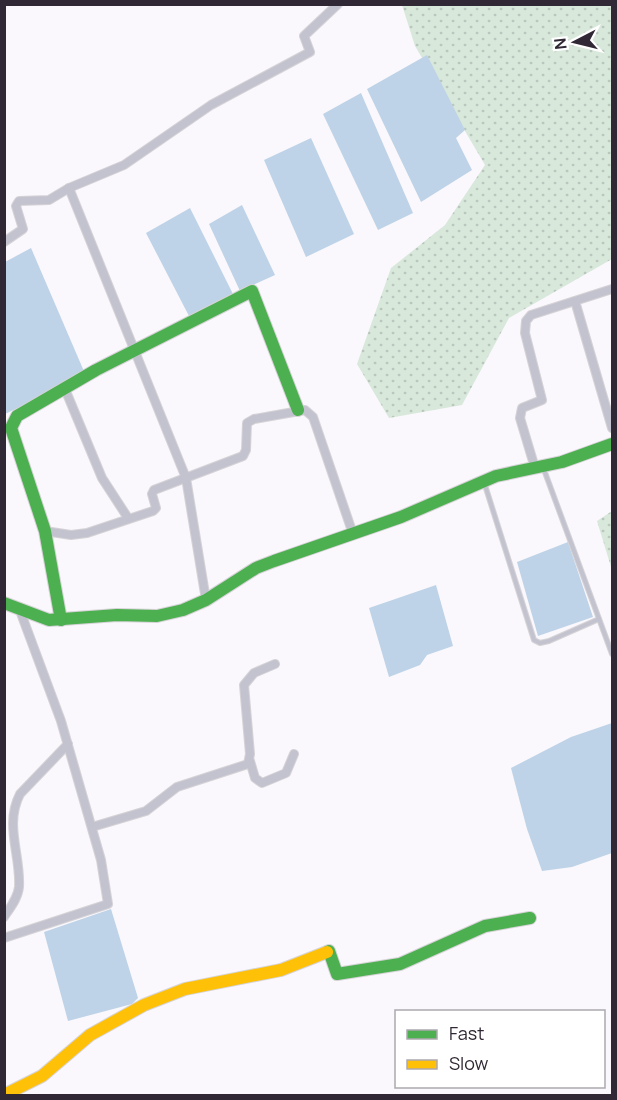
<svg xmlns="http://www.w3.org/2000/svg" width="617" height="1100" viewBox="0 0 617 1100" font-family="Manrope,sans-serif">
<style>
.grass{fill:url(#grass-dots)}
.water{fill:#bed3e7}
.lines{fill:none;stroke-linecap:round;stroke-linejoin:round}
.lane-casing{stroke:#d6d3d7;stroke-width:6}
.street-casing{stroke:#d6d3d7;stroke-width:10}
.fast-casing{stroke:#d6d3d7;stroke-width:14}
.slow-casing{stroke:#d6d3d7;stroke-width:14}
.lane{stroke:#c3c3cf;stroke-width:4}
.street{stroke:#c3c3cf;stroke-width:8}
.fast{stroke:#4caf50;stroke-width:12}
.slow{stroke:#ffc107;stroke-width:12}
</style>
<defs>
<pattern id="grass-dots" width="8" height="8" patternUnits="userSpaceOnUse" patternTransform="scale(1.5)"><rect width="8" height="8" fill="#d8e8db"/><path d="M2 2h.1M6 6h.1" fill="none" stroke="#bac7bd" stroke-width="1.8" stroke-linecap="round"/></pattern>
</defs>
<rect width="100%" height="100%" fill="#faf8fc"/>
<g class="grass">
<polygon points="402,5 612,5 612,259 509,318 462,405 389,418 357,364 391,268 445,225 485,165 415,46"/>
<polygon points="612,511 612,570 597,521"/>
</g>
<g class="water">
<polygon points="427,55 465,130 456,138 472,170 421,202 367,89"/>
<polygon points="361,93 413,213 378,230 323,114"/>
<polygon points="311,138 354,234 306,257 264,160"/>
<polygon points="242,205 275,275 240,291 209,224"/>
<polygon points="190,208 233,294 189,316 146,233"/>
<polygon points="31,248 86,376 5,414 5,262"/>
<polygon points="568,542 593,617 538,636 517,562"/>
<polygon points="436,585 453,646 427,655 420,665 389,677 369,608"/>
<polygon points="612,723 612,853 572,867 542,871 527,829 511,768 571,737"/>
<polygon points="111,909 138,998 132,1004 68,1021 44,932"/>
</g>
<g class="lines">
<defs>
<g id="lane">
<polyline points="543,467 612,654"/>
<polyline points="484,482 534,640 540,643 549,641 599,619"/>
</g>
<g id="street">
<polyline points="69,188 186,478 206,600"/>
<polyline points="4,242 23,229 16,206 19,201 49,200 69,188 124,165 211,105 310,52 304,36 338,4"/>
<polyline points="575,301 612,428"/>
<polyline points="65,389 102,478 128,518"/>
<polyline points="535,468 520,418 522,408 542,400 525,333 526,321 531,315 612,289"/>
<polyline points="45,531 71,535 87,533 153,511 156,508 152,494 154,490 243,456 246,450 247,423 254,419 305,410 313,417 353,534"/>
<polyline points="250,761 255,778 262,783 286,773 294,754"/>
<polyline points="92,827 146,811 177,787 248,764 250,754 244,685 254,673 275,664"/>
<path d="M4,917C10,908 18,898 19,887C21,855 4,825 20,794L68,744"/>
<polyline points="4,938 108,904 101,860 61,721 19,608"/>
</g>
<g id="fast">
<polyline points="4,603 49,620 117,615 157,616 183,610 206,600 256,568 274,561 401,517 496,476 562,462 612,444"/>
<polyline points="61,620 45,531 11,428 17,416 96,370 252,291 298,410"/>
<polyline points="327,952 329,951 337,974 400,964 485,926 530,918"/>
</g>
<polyline id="slow" points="4,1095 42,1076 90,1035 144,1005 185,989 281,970 327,952"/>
</defs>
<use href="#lane" class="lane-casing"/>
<use href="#street" class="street-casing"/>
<use href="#fast" class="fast-casing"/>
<use href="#slow" class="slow-casing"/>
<use href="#lane" class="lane"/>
<use href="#street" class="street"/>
<use href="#fast" class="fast"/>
<use href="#slow" class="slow"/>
</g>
<rect width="617" height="1100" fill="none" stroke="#302834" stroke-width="12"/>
<rect x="395" y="1010" width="210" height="78" fill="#ffffff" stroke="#aca9ae" stroke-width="1.5"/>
<rect x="407" y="1030" width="30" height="9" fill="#4caf50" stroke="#aca9ae" stroke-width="1.5"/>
<text x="449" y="1040" font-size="18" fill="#302834">Fast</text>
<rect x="407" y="1060" width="30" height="9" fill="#ffc107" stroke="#aca9ae" stroke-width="1.5"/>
<text x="449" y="1070" font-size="18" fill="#302834">Slow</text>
<g transform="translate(575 42) rotate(263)" stroke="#ffffff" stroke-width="4.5" paint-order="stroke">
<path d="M0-4.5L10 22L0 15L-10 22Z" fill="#302834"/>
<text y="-9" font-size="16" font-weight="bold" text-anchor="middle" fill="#302834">N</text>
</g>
</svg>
